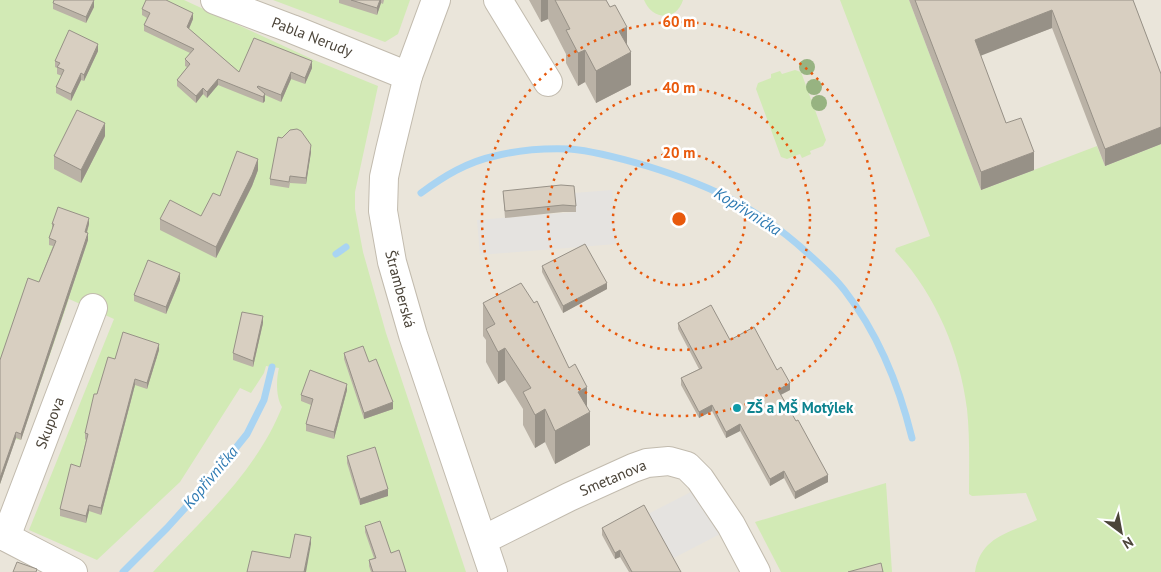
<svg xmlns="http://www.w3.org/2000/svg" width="1161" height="572" viewBox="0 0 1161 572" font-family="'PT Sans',sans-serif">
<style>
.residential{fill:#eae5da}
.green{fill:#d2eab5}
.parking{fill:#e5e3e0}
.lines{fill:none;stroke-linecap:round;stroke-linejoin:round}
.stream{stroke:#a9d4f2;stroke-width:7}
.minor-casing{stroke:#c2bbae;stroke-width:30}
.minor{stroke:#fff;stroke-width:28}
.tree{fill:#97b381}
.wall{fill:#bab2a6}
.shaded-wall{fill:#979187}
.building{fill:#d8cfc1;stroke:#979187}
.ring{fill:none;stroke:#e8590c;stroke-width:2.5;stroke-dasharray:2.5 5}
.culture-dot{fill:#0f9aa8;stroke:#fff;stroke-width:2}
.labels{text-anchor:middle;stroke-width:5;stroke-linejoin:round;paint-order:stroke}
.street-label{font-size:15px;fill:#4b4439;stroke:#fff}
.culture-label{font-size:15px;font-weight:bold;fill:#0d838f;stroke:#fff;text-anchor:start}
.water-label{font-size:16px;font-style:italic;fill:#2e7ab2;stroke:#fff}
.centre{fill:#e8590c;stroke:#fff;stroke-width:2.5}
.ring-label{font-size:15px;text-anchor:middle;font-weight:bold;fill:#e8590c;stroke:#fff;stroke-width:5;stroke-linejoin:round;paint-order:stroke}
</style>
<rect width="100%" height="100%" fill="#f6f3ec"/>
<rect class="residential" x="0" y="0" width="1161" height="572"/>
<g class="green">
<path d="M0,0H184L314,60L378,86L355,192V209L363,252L386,333L466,572H153C200,521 256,473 282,407C276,397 276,380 279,368L266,366L264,373L251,393L240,388L180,482L97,560L29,530L114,319L69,299L21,440L15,439L0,484Z"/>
<polygon points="273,0 410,0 398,34 385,42"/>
<path d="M644,0H683C676,22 652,20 644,0Z"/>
<path d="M840,0H909L981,190L1097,146L1105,166L1161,144V572H975C981,536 1010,533 1037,520L1026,493L972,496L969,494C969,466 970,437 967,409C960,352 935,293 895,251L896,248L930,236Z"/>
<polygon points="795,70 801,72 826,140 823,146 810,151 811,154 802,158 800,154 787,159 781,157 756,89 758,83 771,78 771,74 780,71 782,74"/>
<polygon points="886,483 892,572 781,572 755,522"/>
</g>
<g class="parking">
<polygon points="612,190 616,244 480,255 477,220 576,212 574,193"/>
<polygon points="694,488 723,537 718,535 670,560 646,515 689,493"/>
</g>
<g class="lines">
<g class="stream">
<path d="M421,193C444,176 467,162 495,156C519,150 545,148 570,149C595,151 623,159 647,166C715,187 762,210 814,259C825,269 836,279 845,291C879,335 899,385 912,438"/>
<polyline points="336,254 346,247"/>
<polyline points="123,572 167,528 206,485 247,434 264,400 272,367"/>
</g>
<defs>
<g id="minor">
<polyline points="215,0 292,29 408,76"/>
<polyline points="436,0 408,76 390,150 384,177 383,211 392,262 413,335 493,572"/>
<polyline points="498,0 548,82"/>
<polyline points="0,534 73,572"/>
<polyline points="6,537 93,308"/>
<polyline points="483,540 569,497 633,468 647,463 669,461 687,466 700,479 731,525 756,572"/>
</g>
</defs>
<use href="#minor" class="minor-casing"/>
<use href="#minor" class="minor"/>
</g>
<g class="tree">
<circle cx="807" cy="67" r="8"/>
<circle cx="814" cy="87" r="8"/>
<circle cx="819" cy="103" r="8"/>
</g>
<g class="wall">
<polygon points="339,0 384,0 383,4 381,3 377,15 339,3"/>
<polygon points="529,0 606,0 627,46 631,85 596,103 585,82 578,86 566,63 566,54 548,19 541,22"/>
<polygon points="909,0 1133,0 1161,74 1161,144 1105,166 1052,28 980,55 1006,123 1034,170 981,190"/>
<polygon points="53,3 94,7 86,23 53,9"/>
<polygon points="142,9 193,19 189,29 239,72 312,68 305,84 291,79 281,102 265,95 265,101 263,103 218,85 207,98 203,94 196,103 177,86 177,80 187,67 185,66 185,59 190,53 144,31 144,25 147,18 142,15"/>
<polygon points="98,51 84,81 81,80 71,101 56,93 56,87 62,76 57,74 57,68 55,67 55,61"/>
<polygon points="105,136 81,183 54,169 54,156"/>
<polygon points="311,152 306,184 290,183 289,188 270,185 270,179"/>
<polygon points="258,170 252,186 216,258 160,230 160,219 201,216 220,196"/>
<polygon points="503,191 576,206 576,212 563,212 505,218"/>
<polygon points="52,224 89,224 87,233 88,240 21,440 16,438 0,484 0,360 39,282 53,246 49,245 49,238 52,230"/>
<polygon points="542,266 607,289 563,313 542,272"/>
<polygon points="180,280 166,314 134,301 134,295"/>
<polygon points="483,303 587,407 590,445 555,464 545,442 535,448 523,425 523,409 505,380 498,384 486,362 486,340 483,336"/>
<polygon points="263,323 253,367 233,360 233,353"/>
<polygon points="678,323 730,340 777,370 790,390 781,395 828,482 795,499 784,478 770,486 740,431 726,438 712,411 699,418 681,385 681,378 699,369 678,329"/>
<polygon points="159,350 147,389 135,385 101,515 89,511 86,523 60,516 60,509 80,467 86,440 85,439 85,433 97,394 115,359"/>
<polygon points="344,353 369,362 393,409 364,419 344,359"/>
<polygon points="347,390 334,439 306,431 306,424 311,405 301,401 301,395"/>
<polygon points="347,456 388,496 360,505 347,463"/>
<polygon points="365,526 391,553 406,572 371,572 369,566 369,560 374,558 365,532"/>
<polygon points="602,528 681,572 629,572 620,557 615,559 602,535"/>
</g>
<g class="shaded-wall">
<polygon points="94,0 94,7 86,23 86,17"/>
<polygon points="380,0 381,0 381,3 377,15 377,8"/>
<polygon points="541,0 548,0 548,19 541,22"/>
<polygon points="1052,10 1052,28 975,58 975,40"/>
<polygon points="193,13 193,19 187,33 187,27"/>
<polygon points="627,27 627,54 631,52 631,85 596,103 596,71 619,31"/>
<polygon points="98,44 98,51 84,81 84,75"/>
<polygon points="585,50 585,82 578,86 578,53"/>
<polygon points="312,61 312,68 305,84 305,78"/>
<polygon points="291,72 291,79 281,102 281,95"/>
<polygon points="81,73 81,80 71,101 71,94"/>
<polygon points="218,79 218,85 207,98 207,92"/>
<polygon points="203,88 203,94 196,103 196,96"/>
<polygon points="265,94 265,101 263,103 263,97"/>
<polygon points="105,123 105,136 81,183 81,170"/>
<polygon points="1161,127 1161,144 1105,166 1105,149"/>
<polygon points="311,145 311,152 306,184 306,178"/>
<polygon points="1034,152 1034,170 981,190 981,172"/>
<polygon points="258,159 258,170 252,186 216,258 216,247"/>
<polygon points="89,218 89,224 85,238 85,232"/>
<polygon points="88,233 88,240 21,440 21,434"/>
<polygon points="180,273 180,280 166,314 166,307"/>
<polygon points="607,283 607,289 563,313 563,306"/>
<polygon points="263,316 263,323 253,367 253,361"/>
<polygon points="159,344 159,350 147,389 147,383"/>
<polygon points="505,348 505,380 498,384 498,352"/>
<polygon points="135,379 135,385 101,515 101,508"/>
<polygon points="790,383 790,390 778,396 778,390"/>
<polygon points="347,384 347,390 334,439 334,432"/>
<polygon points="587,387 587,414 590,412 590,445 555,464 555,431 578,392"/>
<polygon points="393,402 393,409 364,419 364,413"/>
<polygon points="712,405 712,411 699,418 699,412"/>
<polygon points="545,409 545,442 535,448 535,415"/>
<polygon points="740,424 740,431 726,438 726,432"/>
<polygon points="16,432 16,438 0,484 0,478"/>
<polygon points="784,471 784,478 770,486 770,479"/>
<polygon points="828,475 828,482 795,499 795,492"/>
<polygon points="388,489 388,496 360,505 360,499"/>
<polygon points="89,505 89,511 86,523 86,516"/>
<polygon points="311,537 311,544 306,572 304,572"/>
<polygon points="620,550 620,557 615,559 615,553"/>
</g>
<g class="building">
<polygon points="54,0 94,0 86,17 53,3"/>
<polygon points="146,0 166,0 193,13 187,27 239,72 254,38 312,61 305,78 291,72 281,95 258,86 257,87 265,94 263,97 218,79 207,92 203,88 196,96 177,80 190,64 185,59 194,49 144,25 150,13 142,9"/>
<polygon points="351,0 380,0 377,8"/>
<polygon points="555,0 606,0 610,7 615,5 627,27 619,31 631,52 596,71 585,50 578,53 566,30 570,29"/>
<polygon points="915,0 1133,0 1161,74 1161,127 1105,149 1052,10 975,40 1006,123 1021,118 1034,152 981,172"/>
<polygon points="69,30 98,44 84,75 81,73 71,94 56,87 64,70 57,67 60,63 55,61"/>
<polygon points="77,110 105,123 81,170 54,156"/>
<polygon points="297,129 301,131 311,145 306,178 290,176 289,182 270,179 278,137 282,138 290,130"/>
<polygon points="237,151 258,159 252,175 216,247 160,219 170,200 201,216 213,193 220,196"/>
<polygon points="561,185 574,186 576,206 563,205 505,211 503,191"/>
<polygon points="58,207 89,218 85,232 88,233 21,434 16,432 0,478 0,360 28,278 39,282 56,241 49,238 54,224 52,224"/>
<polygon points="585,244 607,283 563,306 542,266"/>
<polygon points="148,260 180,273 166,307 134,295"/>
<polygon points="521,283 534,303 537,301 569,368 575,364 587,387 578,392 590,412 555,431 545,409 535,415 523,392 531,388 505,348 498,352 486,329 495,324 483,303"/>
<polygon points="711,305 730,340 754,327 777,370 781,367 790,383 778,390 796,421 798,420 828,475 795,492 784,471 770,479 740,424 726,432 712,405 699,412 681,378 702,368 678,323"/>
<polygon points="242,312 263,316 253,361 233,353"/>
<polygon points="123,332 159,344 147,383 135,379 101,508 89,505 86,516 60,509 71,464 80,467 88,434 85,433 94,394 97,394 108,357 115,359"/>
<polygon points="363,346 369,362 376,359 393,402 364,413 344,353"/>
<polygon points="310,370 347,384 334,432 306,424 313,399 301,395"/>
<polygon points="375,447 388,489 360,499 347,456"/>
<polygon points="644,505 681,572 632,572 620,550 615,553 602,528"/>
<polygon points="380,521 391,553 399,550 406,572 373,572 369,560 376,558 365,526"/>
<polygon points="295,534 311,537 304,572 247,572 252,551 290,558"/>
<polygon points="17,562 37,569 36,572 13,572"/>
<polygon points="881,563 883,572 848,572"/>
</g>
<g class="ring">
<circle cx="679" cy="219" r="66"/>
<circle cx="679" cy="219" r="131"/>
<circle cx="679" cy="219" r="197"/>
</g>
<circle class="culture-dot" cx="737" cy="408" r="5"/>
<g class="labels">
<g class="street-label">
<text transform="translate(312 37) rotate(21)" y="5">Pabla Nerudy</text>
<text transform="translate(400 289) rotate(75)" y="5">Štramberská</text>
<text transform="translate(50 423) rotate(-69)" y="5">Skupova</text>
<text transform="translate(613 478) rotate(-23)" y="5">Smetanova</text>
</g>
<g class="culture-label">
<text x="747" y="413">ZŠ a MŠ Motýlek</text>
</g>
<g class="water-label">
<text transform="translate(748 211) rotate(32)" y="6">Kopřivnička</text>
<text transform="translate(210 477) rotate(-50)" y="6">Kopřivnička</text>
</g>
</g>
<circle cx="679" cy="219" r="8" class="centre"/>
<g class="ring-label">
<text x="679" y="27">60 m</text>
<text x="679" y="93">40 m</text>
<text x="679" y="158">20 m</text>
</g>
<g transform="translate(1121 532) rotate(148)" stroke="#ffffff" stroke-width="4" paint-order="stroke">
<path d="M0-4L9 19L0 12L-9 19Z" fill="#4b4439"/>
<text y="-8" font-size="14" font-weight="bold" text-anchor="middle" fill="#4b4439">N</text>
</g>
</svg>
